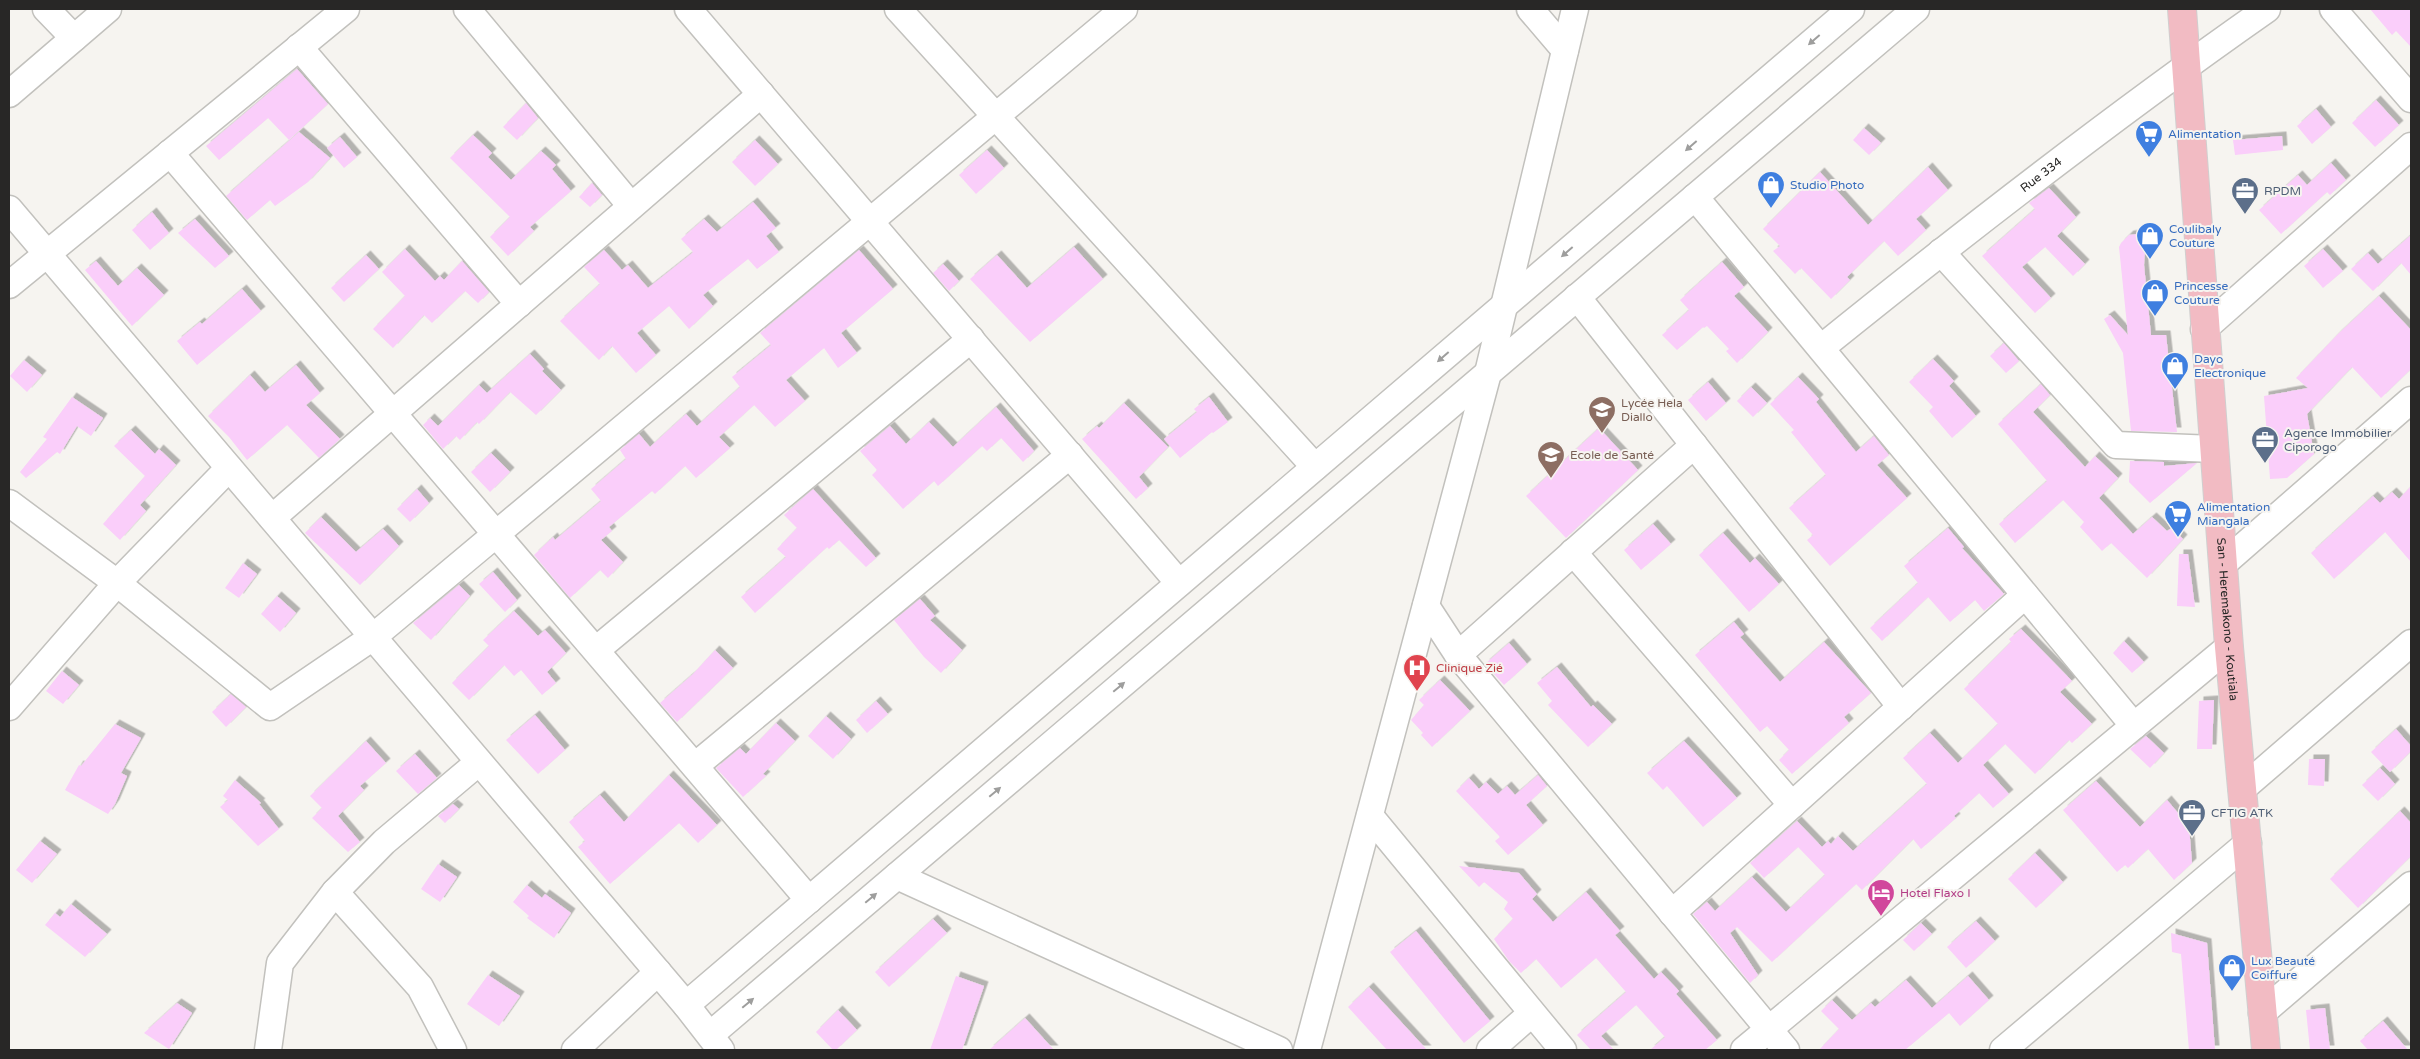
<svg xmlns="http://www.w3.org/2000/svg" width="2420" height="1059" viewBox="0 0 2420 1059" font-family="'Varela Round',sans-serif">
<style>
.building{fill:#facefa;filter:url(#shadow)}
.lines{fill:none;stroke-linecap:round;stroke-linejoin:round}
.minor-casing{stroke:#c2c1bd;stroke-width:29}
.major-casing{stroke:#d0cfcf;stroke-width:30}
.minor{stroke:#fff;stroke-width:26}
.major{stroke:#f2bbc3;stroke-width:28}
.oneway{fill:#9e9e9d}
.labels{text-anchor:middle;stroke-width:4;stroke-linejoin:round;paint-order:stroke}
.shop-label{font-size:12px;fill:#366cbe;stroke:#f6f4f0;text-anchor:start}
.street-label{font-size:12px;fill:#282726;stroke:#f6f4f0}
.service-label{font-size:12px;fill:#4e5e75;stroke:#f6f4f0;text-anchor:start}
.education-label{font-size:12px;fill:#785e54;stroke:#f6f4f0;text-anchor:start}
.health-label{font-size:12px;fill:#be3a42;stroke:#f6f4f0;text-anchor:start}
.hotel-label{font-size:12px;fill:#b23c85;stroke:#f6f4f0;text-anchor:start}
</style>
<defs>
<filter id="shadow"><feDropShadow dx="4.5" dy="-4.5" stdDeviation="0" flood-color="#0004"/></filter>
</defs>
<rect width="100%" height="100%" fill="#f6f4f0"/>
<g class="building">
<polygon points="2370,9 2411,9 2411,47 2396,31 2392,35"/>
<polygon points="297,69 328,104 289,140 268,118 219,160 206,146"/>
<polygon points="2376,100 2399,125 2375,147 2352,123"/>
<polygon points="526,103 538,118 517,140 503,127"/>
<polygon points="2316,109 2331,127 2312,144 2297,126"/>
<polygon points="1864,128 1881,143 1869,155 1853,140"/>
<polygon points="299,132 330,158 308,182 275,206 270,200 247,220 226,196"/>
<polygon points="473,135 492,153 488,157 511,180 541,151 556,165 552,169 571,191 530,227 534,231 508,256 490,237 510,217 450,158"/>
<polygon points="2282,136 2283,150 2235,155 2233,140"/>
<polygon points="340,137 357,157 344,168 327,148"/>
<polygon points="755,140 778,164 755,186 732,162"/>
<polygon points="987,150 1004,168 976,194 959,175"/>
<polygon points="2331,163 2346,180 2330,195 2327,192 2281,234 2259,210 2298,175 2307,185"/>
<polygon points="1928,167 1948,190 1916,219 1926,230 1898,256 1884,241 1847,277 1850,280 1831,299 1801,268 1795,274 1773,251 1780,246 1763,229 1820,172 1868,225"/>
<polygon points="592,183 602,195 590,207 579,197"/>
<polygon points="2049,188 2076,217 2057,236 2085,264 2073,276 2045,247 2022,267 2051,298 2035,313 1982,256 2035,209 2029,203"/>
<polygon points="753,202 776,228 766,236 779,252 757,269 748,259 703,295 713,306 689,329 669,306 637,333 656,355 636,373 612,346 599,360 560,321 600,284 584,267 604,250 622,270 628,265 648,288 691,254 693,252 681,239 704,219 717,232"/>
<polygon points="152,212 169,233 150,250 132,230"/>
<polygon points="195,219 229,256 215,268 178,233"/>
<polygon points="2146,233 2144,265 2151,335 2166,335 2177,432 2131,431 2123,353 2104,319 2110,315 2128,335 2119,247 2121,243 2129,235"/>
<polygon points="2411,235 2411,275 2401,263 2373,291 2351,269 2368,253 2378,264"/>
<polygon points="1074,247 1103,279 1030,342 970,279 997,255 1027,288"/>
<polygon points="405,249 435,281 440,276 444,280 462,261 489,292 478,303 465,291 432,323 424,315 393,348 373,329 405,296 382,272"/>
<polygon points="2323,249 2343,271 2323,288 2304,266"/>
<polygon points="859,250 893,289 841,333 857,353 838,368 824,348 786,380 805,401 775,427 754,405 719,437 730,448 696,478 685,466 655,494 652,491 609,527 612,531 601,540 623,562 608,578 600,570 570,598 534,555 553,537 555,540 601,501 591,489 626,459 620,450 639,434 650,447 686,414 697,426 740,387 732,377 771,345 760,333"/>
<polygon points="366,255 379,269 344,302 331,288"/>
<polygon points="96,261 118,286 137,268 164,295 132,326 85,270"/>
<polygon points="1722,262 1744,287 1734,296 1768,332 1737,363 1726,351 1729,349 1707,326 1704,328 1703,327 1677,350 1662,335 1689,310 1680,300"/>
<polygon points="943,264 959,281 949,291 933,273"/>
<polygon points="242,289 261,311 197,365 177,341 200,322 202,324"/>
<polygon points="2379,296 2411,330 2411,369 2381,398 2352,367 2307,414 2314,454 2287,478 2270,479 2264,396 2308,388 2296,378 2338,334"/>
<polygon points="2004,343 2019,361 2006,373 1990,356"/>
<polygon points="530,354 544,369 542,371 561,390 536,415 510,392 479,424 477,422 460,440 456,436 443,449 423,425 430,418 438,426 479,385 487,393"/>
<polygon points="1933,359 1954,381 1949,386 1976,416 1952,438 1929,411 1933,407 1909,382"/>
<polygon points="24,360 42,375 27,392 10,376"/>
<polygon points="296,365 320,393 306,405 340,439 319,458 287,425 247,460 229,437 208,416 250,375 265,392"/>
<polygon points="1798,377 1819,399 1816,402 1856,452 1874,436 1889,455 1877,465 1907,498 1830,566 1807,540 1813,535 1789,508 1826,475 1791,432 1794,430 1770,404"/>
<polygon points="1708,382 1726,403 1706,421 1688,400"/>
<polygon points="2041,384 2050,395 2033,412 2085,467 2095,456 2118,478 2099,498 2133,534 2152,517 2167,531 2172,528 2183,539 2147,578 2111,543 2102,551 2080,527 2084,522 2063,500 2015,543 1999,524 2047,481 1998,424"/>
<polygon points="1751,387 1767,403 1753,417 1737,401"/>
<polygon points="72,397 103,418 91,436 77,426 60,454 57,452 26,478 20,472 47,439 43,437"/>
<polygon points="1209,397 1228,422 1213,433 1212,432 1180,458 1164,439 1197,412 1194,409"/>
<polygon points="1124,403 1168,447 1139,477 1148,488 1136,499 1082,439 1097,426 1099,428"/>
<polygon points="996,407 1034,451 1023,462 1001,438 987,451 982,446 938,486 934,481 903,509 872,475 877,470 860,451 890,426 906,444 929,422 953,447"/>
<polygon points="1599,428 1638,470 1566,538 1526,496"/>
<polygon points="131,430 155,454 159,449 176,465 140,505 146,511 120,540 103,524 145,476 114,446"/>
<polygon points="491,453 510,472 490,492 471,472"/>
<polygon points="2130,461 2164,462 2164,466 2197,463 2150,503 2129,482"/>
<polygon points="2411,486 2411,562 2385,532 2334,579 2311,553 2373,496 2380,503 2392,492 2399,499"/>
<polygon points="417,489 429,503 410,522 397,509"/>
<polygon points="813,489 876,558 866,567 839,540 829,549 827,547 755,613 741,597 786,557 777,549 797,528 784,515"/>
<polygon points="321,517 356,552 383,529 399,546 360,585 305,533"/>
<polygon points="1653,524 1671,544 1641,570 1624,550"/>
<polygon points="1948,528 1964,547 1962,548 2004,594 1984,611 1975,600 1950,622 1928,597 1882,641 1870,628 1918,583 1904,566"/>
<polygon points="1723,533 1750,563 1755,558 1779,584 1749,612 1699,555"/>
<polygon points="2179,554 2188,554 2195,607 2177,606"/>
<polygon points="243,563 257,574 239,598 225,588"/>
<polygon points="493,572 517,600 505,612 479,584"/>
<polygon points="459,585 470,596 431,640 413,623"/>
<polygon points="277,596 296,613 280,632 261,614"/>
<polygon points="920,599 935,616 930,620 962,650 941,673 924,657 894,620"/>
<polygon points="514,611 538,636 545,630 566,653 547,672 556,683 542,695 521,670 514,676 504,665 469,700 452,683 489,646 483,640"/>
<polygon points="1734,622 1744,634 1740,637 1780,682 1824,642 1871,693 1844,717 1849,723 1792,774 1779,760 1789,750 1767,726 1760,732 1695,655"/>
<polygon points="2021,629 2072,681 2060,692 2092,724 2072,743 2069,740 2035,774 2005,744 1983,765 2009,794 1993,808 1979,793 1954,816 1956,818 1921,849 1913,839 1862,890 1856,884 1772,962 1737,927 1730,933 1758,975 1750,983 1693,914 1707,902 1715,911 1752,877 1786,912 1825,875 1798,847 1764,878 1750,863 1797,821 1822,847 1828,841 1831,844 1838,836 1853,851 1927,784 1903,758 1930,733 1958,763 1998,724 1964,689 2011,642 2009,639"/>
<polygon points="2124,641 2144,662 2132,673 2113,653"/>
<polygon points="1509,643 1527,664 1504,685 1485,664"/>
<polygon points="715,650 733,668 677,722 660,703 693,674"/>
<polygon points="1557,667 1591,707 1593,705 1612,724 1588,747 1548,705 1552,701 1537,683"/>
<polygon points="62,671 79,685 63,704 46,691"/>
<polygon points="1440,680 1470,711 1432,747 1421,735 1423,733 1411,720 1424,705 1419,700"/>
<polygon points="231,694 246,707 226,727 212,712"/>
<polygon points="2214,700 2212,749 2197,749 2199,701"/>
<polygon points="876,701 888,714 867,733 856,720"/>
<polygon points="535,715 565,750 538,774 506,740"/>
<polygon points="826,716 851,739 833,759 808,736"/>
<polygon points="776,723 795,741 763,774 766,776 743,797 716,768 740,748 746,754"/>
<polygon points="115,724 141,738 121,773 127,776 115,804 108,814 65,790 79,765 81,766"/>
<polygon points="2396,729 2411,746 2411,751 2390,772 2371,752"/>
<polygon points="2146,736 2164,753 2150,768 2130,749"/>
<polygon points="366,741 386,763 360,786 364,790 338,816 360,842 348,852 312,818 322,808 310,796"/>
<polygon points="1684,741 1737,798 1703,827 1667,786 1663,790 1647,773"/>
<polygon points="415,754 437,778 418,794 396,771"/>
<polygon points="2309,759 2325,759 2324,786 2308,785"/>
<polygon points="2380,768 2395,784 2378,801 2362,785"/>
<polygon points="669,775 717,825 698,843 679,823 610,884 578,847 585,841 569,822 600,795 624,822"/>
<polygon points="1538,775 1547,786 1526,805 1543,825 1508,855 1495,841 1500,837 1456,791 1469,778 1479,789 1486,782 1498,794 1507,786 1515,795"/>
<polygon points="235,780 261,803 259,804 279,829 258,846 220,807 228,800 223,796"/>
<polygon points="2096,781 2140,827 2167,800 2189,826 2192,863 2174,880 2148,849 2128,868 2125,865 2117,872 2063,810"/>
<polygon points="453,804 459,809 445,823 438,816"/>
<polygon points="2400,811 2411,823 2411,856 2358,908 2330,879"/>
<polygon points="40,841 57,854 32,883 16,870"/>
<polygon points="2035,853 2063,882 2036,908 2008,879"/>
<polygon points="438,864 457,877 440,902 421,889"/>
<polygon points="1459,866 1519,873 1537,894 1532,899 1553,922 1586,892 1620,931 1615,935 1654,979 1661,972 1679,991 1676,994 1717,1040 1705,1050 1650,1050 1665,1037 1636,1005 1601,1036 1614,1050 1591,1050 1577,1035 1626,992 1596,958 1561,988 1536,959 1521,973 1509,961 1494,939 1513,919 1504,909 1508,902 1484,882 1479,887"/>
<polygon points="527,885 542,898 545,894 571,913 554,938 527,918 529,916 513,902"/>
<polygon points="71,904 107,934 85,957 45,925 55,913 60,917"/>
<polygon points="933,919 947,933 889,987 875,972"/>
<polygon points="1976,921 1995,941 1966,968 1947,947"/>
<polygon points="1921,923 1932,934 1914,951 1903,940"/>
<polygon points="1416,931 1490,1021 1464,1043 1390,952"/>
<polygon points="2171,933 2207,943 2215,1050 2189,1050 2181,954 2172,952"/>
<polygon points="488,975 520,996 499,1026 467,1004"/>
<polygon points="956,976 984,986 962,1050 930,1050"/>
<polygon points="1968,976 1989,1000 1960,1026 1949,1013 1905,1050 1819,1050 1839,1029 1821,1011 1832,1000 1852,1020 1871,1003 1875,1007 1906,980 1932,1008"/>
<polygon points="1369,987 1427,1050 1387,1050 1348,1007"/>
<polygon points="177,1003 192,1013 169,1049 144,1033"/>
<polygon points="2325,1008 2330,1050 2310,1050 2306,1010"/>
<polygon points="838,1010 857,1030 836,1050 833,1050 816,1032"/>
<polygon points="1025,1018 1054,1050 989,1050"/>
<polygon points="2383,1021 2408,1050 2368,1050 2360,1041"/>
</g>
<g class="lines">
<defs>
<g id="minor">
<polyline points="46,9 74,38"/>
<polyline points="467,9 631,206"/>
<polyline points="688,9 1179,583"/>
<polyline points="898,9 1315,467"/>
<polyline points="1530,9 1565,50"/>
<polyline points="2333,9 2411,99"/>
<polyline points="299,47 519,304"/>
<polyline points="9,94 108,9"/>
<polyline points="170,153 809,900"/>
<polyline points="1695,197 2134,726"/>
<polyline points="9,209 686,1005 721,1050"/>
<polyline points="1941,252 2116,445 2214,449"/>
<polyline points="9,285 346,9"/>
<polyline points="1577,297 1901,707"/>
<polyline points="2204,329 2411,146"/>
<path id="s1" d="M1821,348C1966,231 2114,116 2267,9"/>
<polyline points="9,503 117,583 270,707 373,637 1124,9"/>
<polyline points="272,518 761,94"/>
<polyline points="1573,552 1792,805"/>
<polyline points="2223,564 2411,400"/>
<polyline points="1426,606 1458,655 1786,1050"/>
<polyline points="596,650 971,339"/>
<polyline points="1458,655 1694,445"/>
<polyline points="9,707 117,583 229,468"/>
<polyline points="695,766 1070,455"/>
<polyline points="2242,789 2411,643"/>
<polyline points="1370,816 1563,1050"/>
<polyline points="897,876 1279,1050"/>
<polyline points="335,892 420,987 453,1050"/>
<polyline points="1672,913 2025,595"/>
<polyline points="686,1005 1851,9"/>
<polyline points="2262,1013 2411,885"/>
<polyline points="710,1035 1916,9"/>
<polyline points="268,1050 280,963 335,892 384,842 479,762"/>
<polyline points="575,1050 658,972"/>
<polyline points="1307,1050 1488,373 1575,9"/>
<polyline points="1490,1050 1531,1014"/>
<polyline points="1744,1050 2229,647"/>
<polyline points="2003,1050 2248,843"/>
</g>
<g id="major">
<path id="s2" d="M2182,9L2229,647L2266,1050"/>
</g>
</defs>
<use href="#minor" class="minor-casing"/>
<use href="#major" class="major-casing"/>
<use href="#minor" class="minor"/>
<use href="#major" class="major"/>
</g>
<defs><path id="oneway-solid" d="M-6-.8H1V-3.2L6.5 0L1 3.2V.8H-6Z" transform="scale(1.25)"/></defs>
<g class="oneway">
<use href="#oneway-solid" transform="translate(1814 40) rotate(139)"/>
<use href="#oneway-solid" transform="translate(1691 146) rotate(139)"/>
<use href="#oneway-solid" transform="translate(1567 252) rotate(139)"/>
<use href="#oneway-solid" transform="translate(1443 357) rotate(139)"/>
<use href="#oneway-solid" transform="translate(1119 687) rotate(-40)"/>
<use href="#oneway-solid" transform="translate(995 792) rotate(-40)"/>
<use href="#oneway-solid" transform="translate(871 898) rotate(-40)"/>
<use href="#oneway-solid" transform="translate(748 1003) rotate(-40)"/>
</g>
<defs>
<symbol id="supermarket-pin" viewBox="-11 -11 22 30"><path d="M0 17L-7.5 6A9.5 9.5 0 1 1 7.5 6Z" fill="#3f7fe0" stroke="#f6f4f0"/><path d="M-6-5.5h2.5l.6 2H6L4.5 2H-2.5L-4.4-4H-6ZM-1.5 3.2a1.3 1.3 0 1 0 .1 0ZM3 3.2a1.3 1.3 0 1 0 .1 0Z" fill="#fff"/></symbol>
<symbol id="shop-pin" viewBox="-11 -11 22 30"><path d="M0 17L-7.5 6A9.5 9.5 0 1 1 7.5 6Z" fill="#3f7fe0" stroke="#f6f4f0"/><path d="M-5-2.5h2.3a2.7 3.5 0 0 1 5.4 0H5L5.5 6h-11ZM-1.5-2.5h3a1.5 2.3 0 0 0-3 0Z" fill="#fff"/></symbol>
<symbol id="office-pin" viewBox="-11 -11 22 30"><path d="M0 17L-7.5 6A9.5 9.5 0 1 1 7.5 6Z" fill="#5c6f8a" stroke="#f6f4f0"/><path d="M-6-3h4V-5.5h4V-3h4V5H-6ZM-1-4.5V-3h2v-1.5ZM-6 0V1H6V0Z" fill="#fff"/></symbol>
<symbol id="school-pin" viewBox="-11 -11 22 30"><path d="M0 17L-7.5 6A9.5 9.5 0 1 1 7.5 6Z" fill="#8d6e63" stroke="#f6f4f0"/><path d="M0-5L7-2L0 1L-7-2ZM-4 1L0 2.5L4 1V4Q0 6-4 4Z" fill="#fff"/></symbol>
<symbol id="hospital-pin" viewBox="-11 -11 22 30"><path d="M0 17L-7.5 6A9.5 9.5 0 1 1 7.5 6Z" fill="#e0444e" stroke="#f6f4f0"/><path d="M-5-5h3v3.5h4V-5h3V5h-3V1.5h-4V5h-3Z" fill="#fff"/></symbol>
<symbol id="hotel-pin" viewBox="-11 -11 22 30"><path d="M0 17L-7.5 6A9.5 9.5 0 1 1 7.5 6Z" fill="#d1479c" stroke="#f6f4f0"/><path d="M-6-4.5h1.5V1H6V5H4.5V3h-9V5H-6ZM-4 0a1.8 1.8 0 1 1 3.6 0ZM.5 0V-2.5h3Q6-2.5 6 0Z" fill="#fff"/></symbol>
</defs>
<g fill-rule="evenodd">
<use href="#supermarket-pin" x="2133" y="118" width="32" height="43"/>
<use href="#shop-pin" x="1755" y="169" width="32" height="43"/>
<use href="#office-pin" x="2229" y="175" width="32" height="43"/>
<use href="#shop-pin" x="2134" y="220" width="32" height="43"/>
<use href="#shop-pin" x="2139" y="277" width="32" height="43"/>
<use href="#shop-pin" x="2159" y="350" width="32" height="43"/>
<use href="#school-pin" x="1586" y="394" width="32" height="43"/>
<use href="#office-pin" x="2249" y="424" width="32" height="43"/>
<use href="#school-pin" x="1535" y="439" width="32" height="43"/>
<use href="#supermarket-pin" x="2162" y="498" width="32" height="43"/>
<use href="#hospital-pin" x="1401" y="652" width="32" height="43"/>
<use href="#office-pin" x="2176" y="797" width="32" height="43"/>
<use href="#hotel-pin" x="1865" y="877" width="32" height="43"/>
<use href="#shop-pin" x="2216" y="952" width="32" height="43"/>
</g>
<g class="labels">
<g class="shop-label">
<text x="2168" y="138">Alimentation</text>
<text x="1790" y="189">Studio Photo</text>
<text x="2169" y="233">Coulibaly<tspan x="2169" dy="14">Couture</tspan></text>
<text x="2174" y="290">Princesse<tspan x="2174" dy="14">Couture</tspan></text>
<text x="2194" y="363">Dayo<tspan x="2194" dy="14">Electronique</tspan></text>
<text x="2197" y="511">Alimentation<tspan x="2197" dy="14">Miangala</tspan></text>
<text x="2251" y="965">Lux Beauté<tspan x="2251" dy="14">Coiffure</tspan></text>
</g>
<g class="street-label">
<text dy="4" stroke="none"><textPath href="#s1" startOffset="280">Rue 334</textPath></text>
<text dy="4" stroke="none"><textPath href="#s2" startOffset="612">San - Heremakono - Koutiala</textPath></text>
</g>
<g class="service-label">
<text x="2264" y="195">RPDM</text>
<text x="2284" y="437">Agence Immobilier<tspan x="2284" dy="14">Ciporogo</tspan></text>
<text x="2211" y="817">CFTIG ATK</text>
</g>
<g class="education-label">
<text x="1621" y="407">Lycée Hela<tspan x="1621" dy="14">Diallo</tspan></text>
<text x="1570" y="459">Ecole de Santé</text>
</g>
<g class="health-label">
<text x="1436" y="672">Clinique Zié</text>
</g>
<g class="hotel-label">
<text x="1900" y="897">Hotel Flaxo I</text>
</g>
</g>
<rect width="2420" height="1059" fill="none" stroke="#282726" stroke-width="20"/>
</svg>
